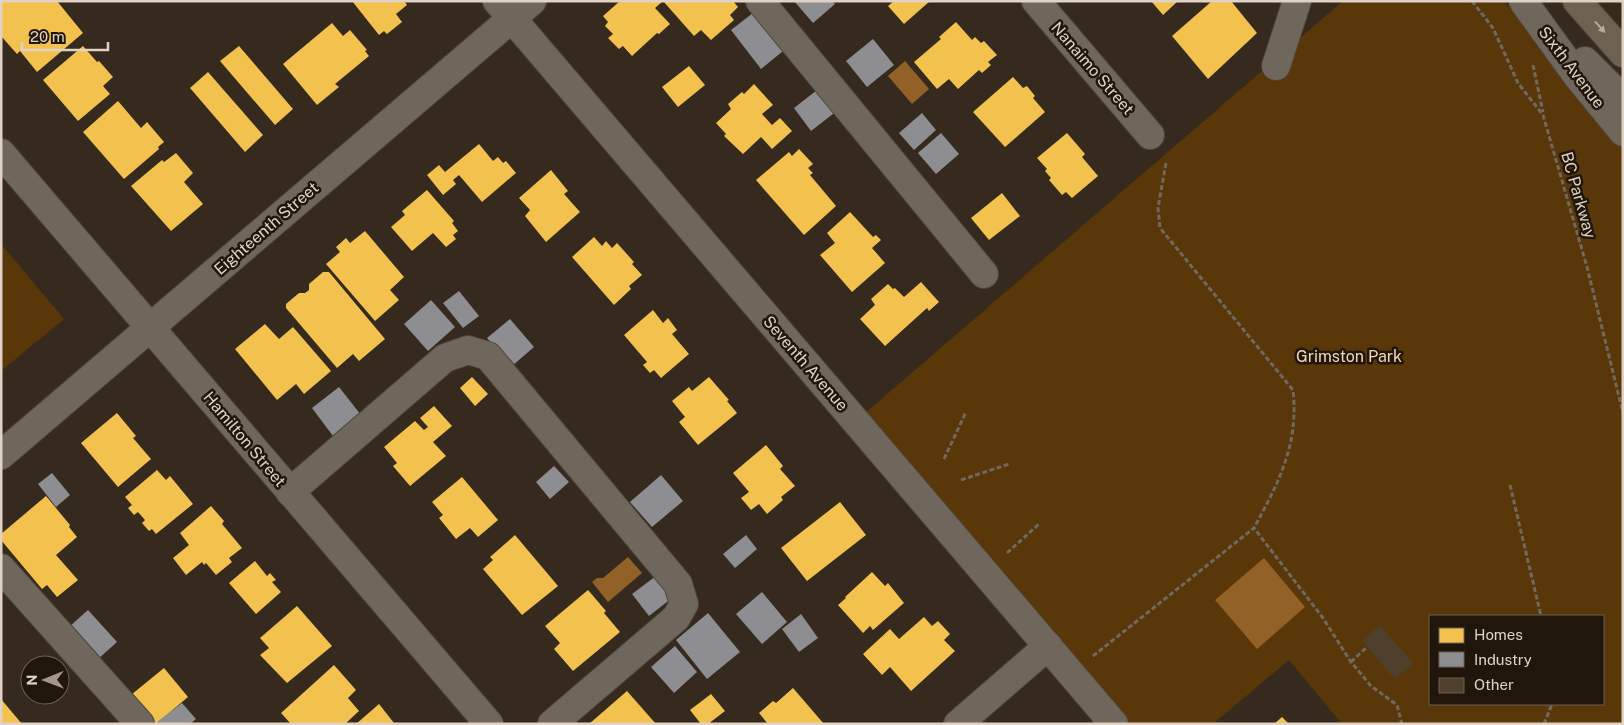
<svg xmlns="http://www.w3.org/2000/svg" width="1624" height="725" viewBox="0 0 1624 725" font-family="'Public Sans',sans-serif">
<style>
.green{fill:#593708;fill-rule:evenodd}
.water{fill:#926128}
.homes{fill:#f2c14e}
.industry{fill:#8d8d92}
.building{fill:#4e402c}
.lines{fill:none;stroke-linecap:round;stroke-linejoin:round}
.minor-casing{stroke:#50453b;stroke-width:30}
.major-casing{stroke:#50453b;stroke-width:30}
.path{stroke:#71685f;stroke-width:3;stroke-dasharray:5 2.5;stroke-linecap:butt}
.minor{stroke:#6f665c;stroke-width:28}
.major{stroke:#6d6154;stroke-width:28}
.oneway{fill:#b8aa9d}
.labels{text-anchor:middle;stroke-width:5;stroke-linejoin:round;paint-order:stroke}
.street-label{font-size:16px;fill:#e0d2c4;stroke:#20160b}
.park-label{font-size:16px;fill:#f4d6b7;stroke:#20160b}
</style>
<rect width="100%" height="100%" fill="#362a1e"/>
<g class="green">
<path d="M1343,1H1503L1623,135V724H1342L1289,660L1213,724H1114L856,421ZM1430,616H1603V704H1430Z"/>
<polygon points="1,244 64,319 1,371"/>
</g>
<g class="water">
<polygon points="905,61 929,89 912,104 888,76"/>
<polygon points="628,557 642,573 608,602 592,582 597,578 603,578"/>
<polygon points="1264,558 1305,607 1257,649 1215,600"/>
</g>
<g class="homes">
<polygon points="1,1 57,1 83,33 37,72 20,51 17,54 1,36"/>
<polygon points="352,1 404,1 407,5 396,14 402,22 387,34 384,31 379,35"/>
<polygon points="620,1 663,1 655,8 670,24 659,34 657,33 632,56 623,46 619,49 608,38 613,34 605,26 608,22 603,16"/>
<polygon points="663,1 733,1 738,7 730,15 734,20 711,40 701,30 694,36"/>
<polygon points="894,1 930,1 904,24 888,6"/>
<polygon points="1151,1 1178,1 1163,15"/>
<polygon points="1212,1 1231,1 1257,33 1208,79 1172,36"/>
<polygon points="956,22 972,40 975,37 981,43 984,41 997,55 988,62 991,65 982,73 979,70 958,89 949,79 937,89 914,62 941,39 939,37"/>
<polygon points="332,23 343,36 350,30 367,50 365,51 369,56 335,84 339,87 317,105 283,64"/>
<polygon points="83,46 97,62 99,61 113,77 103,86 110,94 78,121 43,80"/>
<polygon points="239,46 293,109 275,125 220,61"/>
<polygon points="689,66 705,85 678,107 662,87"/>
<polygon points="208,72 263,135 245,152 190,88"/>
<polygon points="1013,77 1023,88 1027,86 1035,96 1033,98 1045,112 1005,147 973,112"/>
<polygon points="754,84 773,105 762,114 772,125 780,118 792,131 772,149 761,137 743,154 724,136 726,134 716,123 731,109 728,104 742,92 744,94"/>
<polygon points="118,101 141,128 147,122 164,142 158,147 159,149 124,179 83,132"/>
<polygon points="1067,133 1085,154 1082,157 1098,176 1072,198 1066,192 1062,195 1049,180 1051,178 1045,171 1047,169 1037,158"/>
<polygon points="479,144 493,161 498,157 503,163 506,161 516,173 482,202 459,175 453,180 456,184 443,195 427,175 439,165 445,172"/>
<polygon points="799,149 813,164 808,168 813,173 810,175 836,206 804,235 756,180 789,152 792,156"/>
<polygon points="176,153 193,173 184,182 203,204 171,231 131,186 162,160 164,162"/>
<polygon points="551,170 568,191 564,194 580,212 546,242 525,216 530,210 519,198"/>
<polygon points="427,190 454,221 452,223 458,231 453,235 456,239 446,247 433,233 412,251 391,227 405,215 402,211"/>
<polygon points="1002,193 1020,216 989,240 971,218"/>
<polygon points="850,212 873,237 876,235 881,240 872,248 885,263 852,292 820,255 835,243 827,233"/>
<polygon points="365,231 404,277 390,290 399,300 375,321 326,264 340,252 336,247 346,238 350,243"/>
<polygon points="594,237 602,246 606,241 612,248 617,243 634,262 632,264 642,275 629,286 631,289 614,305 572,257"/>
<polygon points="323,272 329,272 385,339 359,361 353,354 337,368 286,308 286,304 299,293 305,293 309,290 309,284"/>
<polygon points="921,282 939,302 929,311 927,308 885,346 860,319 875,305 871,299 888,284 893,289 895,288 904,297"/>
<polygon points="653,310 663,323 668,318 677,330 672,334 689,354 661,378 654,370 650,373 643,365 647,362 624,335"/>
<polygon points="265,324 279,339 293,327 331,371 304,394 296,384 277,400 235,349"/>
<polygon points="472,377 488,394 475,406 460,388"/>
<polygon points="709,377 729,400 727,401 737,413 698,445 679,422 685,417 672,401 689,387 692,391"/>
<polygon points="434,406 452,426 433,442 446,456 410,486 393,466 397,463 384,447 415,421 424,430 428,427 420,418"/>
<polygon points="117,413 136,436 133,438 151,459 118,487 81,443"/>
<polygon points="766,445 783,466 780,469 795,486 781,497 783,500 767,514 759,504 751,510 741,498 749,492 733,473"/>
<polygon points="157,470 166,480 170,476 193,504 156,534 152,529 149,531 142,523 145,520 138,512 134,515 128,508 132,505 125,497"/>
<polygon points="462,477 498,520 478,537 470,528 456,539 439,518 443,515 432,502"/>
<polygon points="46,496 70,525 69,527 77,537 56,555 78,580 57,597 47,585 42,589 1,540 1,534"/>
<polygon points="840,502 866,535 807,581 781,548"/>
<polygon points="211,506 224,521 222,524 242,548 229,558 232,562 216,575 206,563 204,565 202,562 186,575 173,558 189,545 180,533"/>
<polygon points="515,535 558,586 522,615 483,569 493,560 490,557"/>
<polygon points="255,561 267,576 270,573 276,580 272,582 281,592 256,614 229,583"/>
<polygon points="872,572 885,586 888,583 904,603 873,630 870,626 863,633 838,605 846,598 845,597"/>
<polygon points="588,590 606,611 604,613 620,632 573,671 554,649 560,643 545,626"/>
<polygon points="297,606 332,646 287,683 260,655 269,648 260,638"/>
<polygon points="924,617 932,626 938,621 950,634 944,640 955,651 911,691 890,667 882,675 863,654 890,629 899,639"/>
<polygon points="334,665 356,690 348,698 359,711 345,724 291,724 281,713"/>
<polygon points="164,668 188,697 156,724 146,724 126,699"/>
<polygon points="793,688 824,724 768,724 759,713 773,701 776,703"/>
<polygon points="627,691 656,724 589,724"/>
<polygon points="711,694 725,711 708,724 701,724 690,710"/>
<polygon points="1,699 22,724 1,724"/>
<polygon points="379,704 394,723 393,724 356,724"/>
<polygon points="1282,717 1289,724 1274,724"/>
</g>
<g class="industry">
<polygon points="794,1 832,1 835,4 813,23"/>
<polygon points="753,13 783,51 761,69 731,30"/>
<polygon points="873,39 894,65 867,87 846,61"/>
<polygon points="821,87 838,110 811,131 794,108"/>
<polygon points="922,113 936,130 914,150 899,133"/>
<polygon points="941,133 959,154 936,174 918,153"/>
<polygon points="459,291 479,316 463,328 443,303"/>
<polygon points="431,300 455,327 428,351 404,324"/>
<polygon points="510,319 534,347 512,366 487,338"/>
<polygon points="339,387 361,415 333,436 312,408"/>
<polygon points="554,466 569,482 550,499 536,482"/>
<polygon points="52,473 70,495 56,507 38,484"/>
<polygon points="661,475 683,501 652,527 630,502"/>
<polygon points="746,535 757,549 735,568 723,554"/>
<polygon points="656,576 672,598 649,616 632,594"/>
<polygon points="762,592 787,622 762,644 736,614"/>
<polygon points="88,610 117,642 97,660 69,627"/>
<polygon points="708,613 740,652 707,679 676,640"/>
<polygon points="801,614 818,638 799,652 782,629"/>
<polygon points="675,646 697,672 674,693 651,667"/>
<polygon points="182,703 196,719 190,724 158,724 157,722"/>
</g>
<polygon class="building" points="1380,625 1413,663 1395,679 1362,641"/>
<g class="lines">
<defs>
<g id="minor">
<polyline points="497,1 1114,724"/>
<polyline points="760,1 984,274"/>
<polyline points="1036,1 1150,135"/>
<polyline points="1523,1 1578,77 1623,132"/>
<polyline points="1585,61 1623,99"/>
<polyline points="1276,66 1297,1"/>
<polyline points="1,153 489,724"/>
<polyline points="1,455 532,1"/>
<polyline points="290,492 445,358 468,350 488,356 678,584 684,604 676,618 552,724"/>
<polyline points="1,568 140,724"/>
<polyline points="958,724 1048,646"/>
</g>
<polyline id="major" points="1577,1 1623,53"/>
</defs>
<use href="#minor" class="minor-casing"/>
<use href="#major" class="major-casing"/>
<g class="path">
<polyline points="1472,1 1493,28 1518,83 1543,115 1587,267 1623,413"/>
<polyline points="1533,65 1543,112"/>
<path d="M1166,163L1158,208L1160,228L1293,390C1299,444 1279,482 1254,528"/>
<polyline points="944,459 966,412"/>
<polyline points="961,480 1009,464"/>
<polyline points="1510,485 1541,616"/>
<polyline points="1007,553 1039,524"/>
<polyline points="1093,656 1254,528 1323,618 1351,662 1371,686 1397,705 1402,724"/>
<polyline points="1351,662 1367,647"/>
<polyline points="1544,724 1552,704"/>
</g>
<use href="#minor" class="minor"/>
<use href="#major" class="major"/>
</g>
<defs><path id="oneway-solid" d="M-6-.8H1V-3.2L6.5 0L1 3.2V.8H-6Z" transform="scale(1.25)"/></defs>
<use class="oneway" href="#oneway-solid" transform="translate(1600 27) rotate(48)"/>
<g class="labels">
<g class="street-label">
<text transform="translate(1572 67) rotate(53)" y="6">Sixth Avenue</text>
<text transform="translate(1093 68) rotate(49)" y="6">Nanaimo Street</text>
<text transform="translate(1579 195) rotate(74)" y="6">BC Parkway</text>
<text transform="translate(266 228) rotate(-41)" y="6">Eighteenth Street</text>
<text transform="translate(806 363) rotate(49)" y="6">Seventh Avenue</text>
<text transform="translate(245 439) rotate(50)" y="6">Hamilton Street</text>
</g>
<g class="park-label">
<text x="1349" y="362">Grimston Park</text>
</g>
</g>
<rect width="1624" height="725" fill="none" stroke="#e0d2c4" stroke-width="5"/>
<rect x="1429" y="615" width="175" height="90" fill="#20160b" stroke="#6d6155"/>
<rect x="1439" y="628" width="25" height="15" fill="#f2c14e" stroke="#6d6155"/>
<text x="1474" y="640" font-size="15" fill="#e0d2c4">Homes</text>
<rect x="1439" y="652" width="25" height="15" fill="#8d8d92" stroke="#6d6155"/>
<text x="1474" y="665" font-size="15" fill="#e0d2c4">Industry</text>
<rect x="1439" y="678" width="25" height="15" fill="#4e402c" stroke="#6d6155"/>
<text x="1474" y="690" font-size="15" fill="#e0d2c4">Other</text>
<g transform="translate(45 680) rotate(269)"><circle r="24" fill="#20160b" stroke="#6d6155"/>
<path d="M0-4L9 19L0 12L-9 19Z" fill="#a4978a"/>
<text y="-8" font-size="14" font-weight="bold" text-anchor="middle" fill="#e0d2c4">N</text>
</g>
<path d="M22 42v8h86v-8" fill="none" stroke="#e0d2c4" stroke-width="2.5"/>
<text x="30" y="42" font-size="15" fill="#e0d2c4" stroke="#20160b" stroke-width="4" paint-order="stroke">20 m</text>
</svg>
